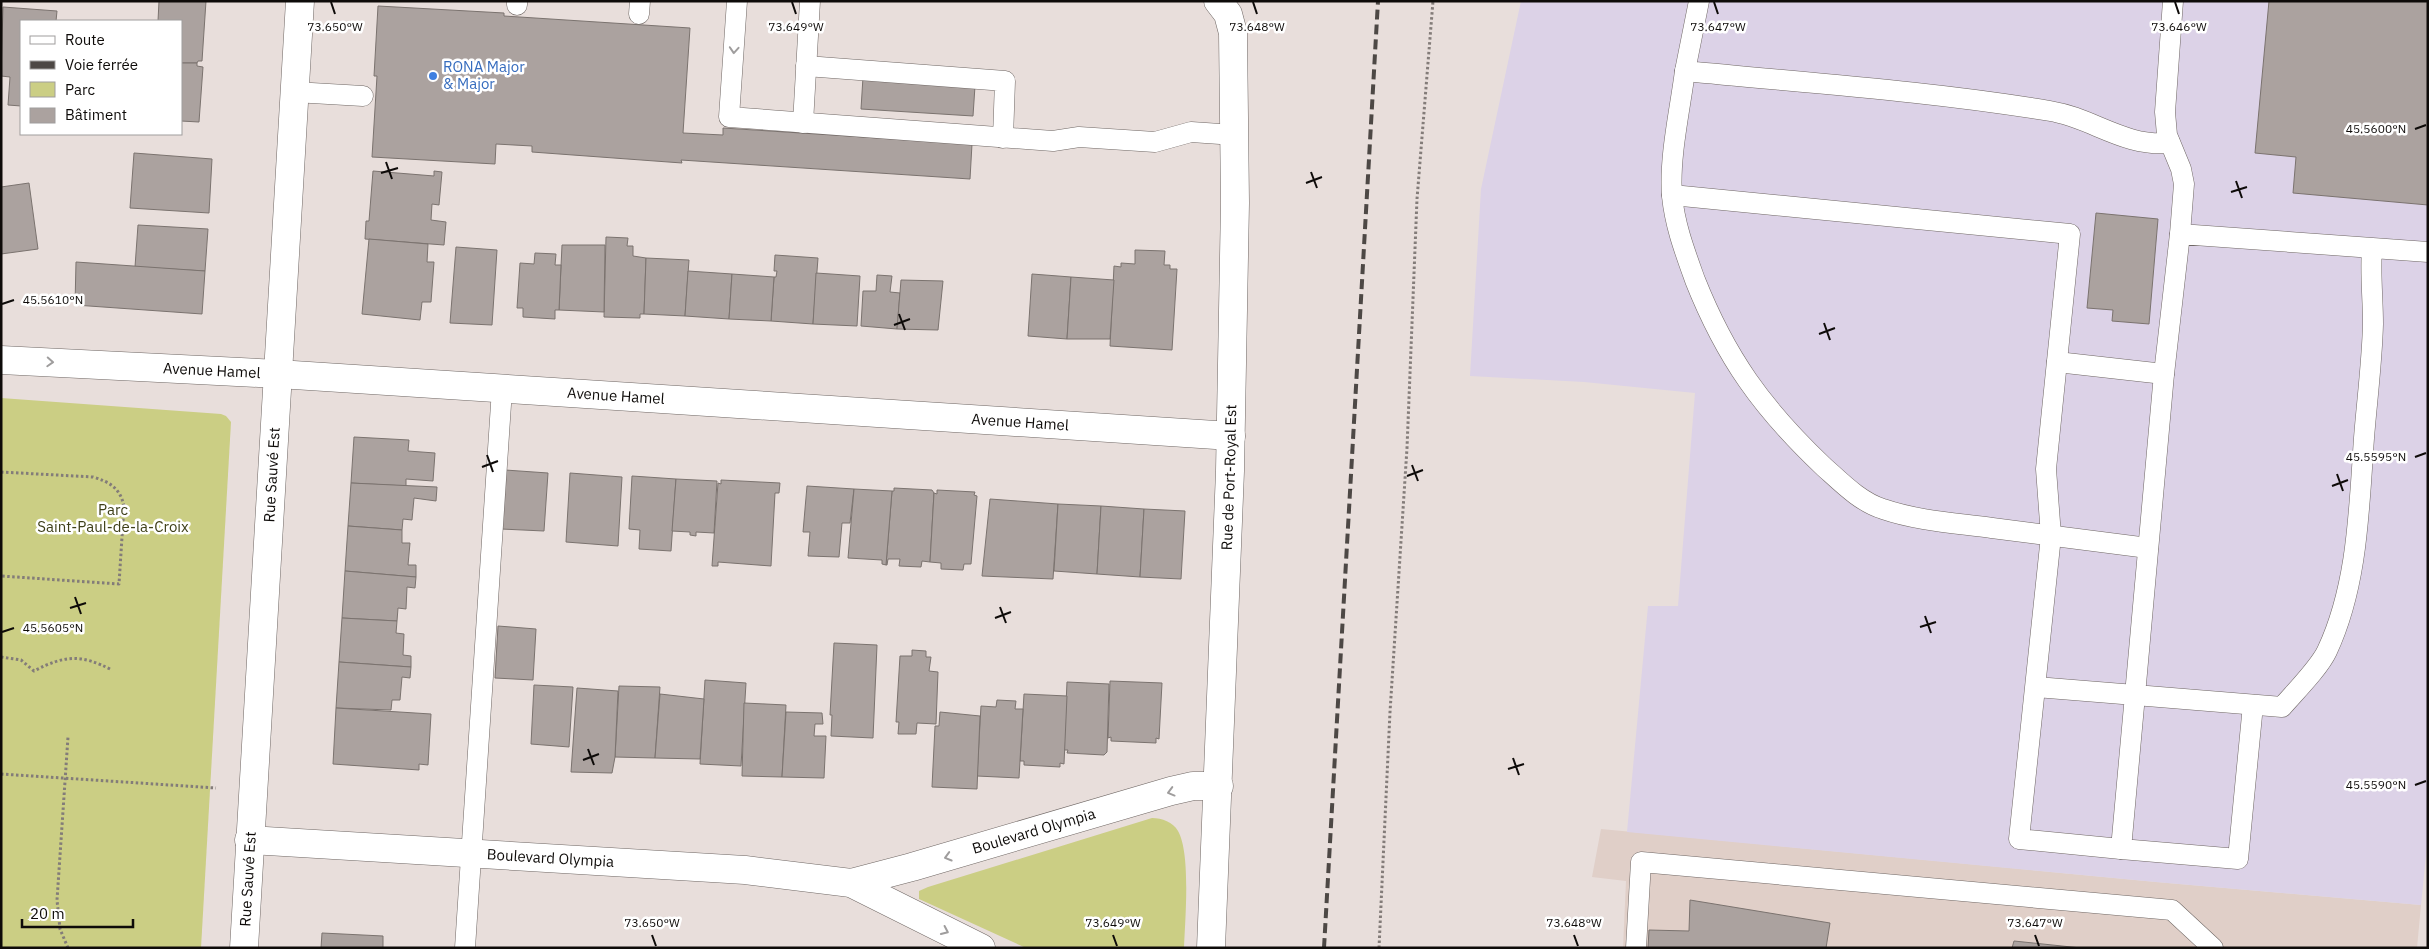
<svg xmlns="http://www.w3.org/2000/svg" width="2429" height="949" viewBox="0 0 2429 949" font-family="'IBM Plex Sans',sans-serif">
<style>
.built{fill:#e0cfc8}
.industrial{fill:#dcd2e7}
.green{fill:#cbce84}
.building{fill:#aba29f;stroke:#7b736f}
.lines{fill:none;stroke-linecap:round;stroke-linejoin:round}
.lane-casing{stroke:#6f6764;stroke-width:21}
.street-casing{stroke:#6f6764;stroke-width:29}
.secondary-casing{stroke:#6f6764;stroke-width:29}
.path{stroke:#837c79;stroke-width:3;stroke-dasharray:2.5 2.5;stroke-linecap:butt}
.lane{stroke:#fff;stroke-width:20}
.street{stroke:#fff;stroke-width:28}
.secondary{stroke:#fff;stroke-width:28}
.rail{stroke:#4d4845;stroke-width:4;stroke-dasharray:10 5;stroke-linecap:butt}
.oneway{stroke:#9f9d9d}
.ticks{fill:none;stroke:#0e0b09;stroke-width:2}
.shop-dot{fill:#3f7fe0;stroke:#fff;stroke-width:2}
.labels{text-anchor:middle;stroke-width:5;stroke-linejoin:round;paint-order:stroke}
.shop-label{font-size:15px;fill:#366cbe;stroke:#fff;text-anchor:start}
.street-label{font-size:15px;fill:#0e0b09;stroke:#fff}
.park-label{font-size:15px;fill:#3e3f19;stroke:#fff}
.ticks-label{font-size:12px;text-anchor:middle;fill:#0e0b09;stroke:#fff;stroke-width:5;stroke-linejoin:round;paint-order:stroke}
</style>
<rect width="100%" height="100%" fill="#e8dedb"/>
<polygon class="built" points="1601,829 2156,882 2421,905 2417,948 1623,948 1626,881 1592,877"/>
<polygon class="industrial" points="1521,1 2428,1 2428,836 2421,905 2156,882 1627,832 1648,606 1678,606 1695,393 1584,382 1470,376 1481,189"/>
<g class="green">
<polygon points="1,398 221,414 226,416 231,422 201,948 1,948"/>
<path d="M1152,818C1162,818 1173,822 1178,831C1191,854 1185,920 1184,948H1026L919,899V891L928,887Z"/>
</g>
<g class="building">
<polygon points="159,1 206,1 202,61 198,61 197,63 181,63 181,21 158,21"/>
<polygon points="2269,1 2428,1 2428,205 2293,193 2296,157 2255,153"/>
<polygon points="378,6 504,13 504,16 690,28 683,133 723,135 723,128 972,144 970,179 681,160 682,163 532,152 532,146 496,144 495,164 372,157 377,76 374,76"/>
<polygon points="3,7 57,11 56,21 21,21 21,106 8,105 10,77 1,76"/>
<polygon points="181,63 197,63 197,66 203,67 199,122 181,121"/>
<polygon points="863,77 975,86 973,116 861,109"/>
<polygon points="134,153 212,159 209,213 130,208"/>
<polygon points="373,171 434,176 434,171 442,172 439,205 432,204 431,220 446,222 444,245 365,239 366,221 369,221"/>
<polygon points="29,183 38,249 1,254 1,187"/>
<polygon points="2096,213 2158,219 2149,324 2112,321 2113,310 2087,308"/>
<polygon points="138,225 208,229 205,271 135,267"/>
<polygon points="606,237 628,238 627,246 633,246 633,256 646,258 644,314 640,314 640,318 604,317"/>
<polygon points="369,239 428,244 427,262 434,262 431,302 422,302 420,320 362,314"/>
<polygon points="562,245 605,245 604,312 559,310"/>
<polygon points="456,247 497,250 492,325 450,323"/>
<polygon points="1135,250 1165,251 1164,265 1170,265 1170,269 1177,269 1172,350 1110,346 1114,266 1121,267 1121,263 1135,264"/>
<polygon points="535,253 556,254 555,265 561,265 559,310 555,310 555,319 523,317 523,308 517,308 520,263 534,264"/>
<polygon points="775,255 818,258 813,324 771,321 774,277 776,277 777,271 774,271"/>
<polygon points="646,258 689,260 685,316 644,314"/>
<polygon points="76,262 205,271 202,314 75,305"/>
<polygon points="688,271 732,274 729,319 685,316"/>
<polygon points="816,273 860,276 857,326 813,324"/>
<polygon points="732,274 774,277 771,321 729,319"/>
<polygon points="1032,274 1071,277 1067,339 1028,336"/>
<polygon points="877,275 892,276 890,292 900,293 897,329 861,326 863,291 876,291"/>
<polygon points="1071,277 1114,280 1110,339 1067,339"/>
<polygon points="901,280 943,281 938,330 897,329"/>
<polygon points="354,437 409,440 408,451 435,453 433,481 406,479 406,486 351,483"/>
<polygon points="505,470 548,473 544,531 501,529"/>
<polygon points="570,473 622,477 618,546 566,542"/>
<polygon points="632,476 676,479 671,551 639,549 640,530 629,529"/>
<polygon points="676,479 717,481 714,533 696,532 696,536 690,535 690,532 672,531"/>
<polygon points="721,480 780,483 779,493 775,493 771,566 718,562 718,566 712,566 718,483 721,484"/>
<polygon points="351,483 437,487 436,501 414,498 412,520 403,519 402,530 348,526"/>
<polygon points="807,486 854,489 850,523 842,523 839,557 808,556 810,532 803,532"/>
<polygon points="894,488 932,490 934,493 930,562 922,561 921,567 899,566 900,559 888,559 887,565 886,565 892,491 894,491"/>
<polygon points="854,489 892,491 886,565 882,564 882,560 848,558"/>
<polygon points="937,490 975,492 974,495 977,496 971,564 964,564 963,570 941,569 941,563 930,562 934,493 937,494"/>
<polygon points="990,499 1058,504 1053,579 982,576"/>
<polygon points="1058,504 1101,506 1097,574 1054,571"/>
<polygon points="1101,506 1144,509 1140,577 1097,574"/>
<polygon points="1144,509 1185,511 1181,579 1140,577"/>
<polygon points="348,526 402,530 402,543 410,543 408,565 416,565 416,577 345,571"/>
<polygon points="345,571 416,577 415,588 407,587 406,609 398,608 397,621 342,618"/>
<polygon points="342,618 397,621 396,633 404,634 403,655 411,656 411,667 339,662"/>
<polygon points="498,626 536,629 533,680 495,678"/>
<polygon points="834,643 877,645 873,738 831,736 832,715 830,715"/>
<polygon points="912,650 926,651 926,657 931,657 929,671 938,672 936,724 917,723 916,734 898,734 899,722 896,722 900,656 912,656"/>
<polygon points="339,662 411,667 410,678 402,677 400,700 392,700 391,710 336,708"/>
<polygon points="705,680 746,683 741,766 700,764"/>
<polygon points="1110,681 1162,683 1159,739 1156,738 1156,743 1111,741 1111,737 1108,738"/>
<polygon points="1067,682 1109,684 1107,752 1104,755 1067,753 1068,750 1064,750"/>
<polygon points="534,685 573,687 569,747 531,744"/>
<polygon points="619,686 660,687 655,758 615,757"/>
<polygon points="577,688 618,691 615,757 612,773 571,772"/>
<polygon points="660,694 704,699 700,759 655,758"/>
<polygon points="1024,694 1067,696 1064,764 1060,763 1060,767 1024,765 1024,761 1020,761"/>
<polygon points="997,700 1016,701 1015,709 1023,709 1019,778 977,776 981,706 996,707"/>
<polygon points="744,703 786,705 782,777 742,776"/>
<polygon points="336,708 431,714 428,765 419,764 419,770 333,764"/>
<polygon points="786,712 822,713 823,724 815,724 814,736 826,736 824,778 782,777"/>
<polygon points="940,712 980,716 977,789 932,787 935,726 939,726"/>
<polygon points="1690,900 1830,923 1826,948 1648,948 1649,930 1689,931"/>
<polygon points="322,933 383,936 383,948 321,948"/>
<polygon points="2014,941 2081,948 2012,948"/>
</g>
<g class="lines">
<defs>
<g id="lane">
<polyline points="737,1 729,117 1053,141 1079,137 1155,142 1191,132 1235,135"/>
<path d="M1699,1L1685,71C1807,83 1930,91 2050,111C2093,118 2123,147 2170,143"/>
<polyline points="2173,1 2165,112 2167,135 2181,169 2184,184 2180,234"/>
<polyline points="517,5 517,1"/>
<polyline points="639,14 640,1"/>
<polyline points="806,66 1005,81 1003,138"/>
<path d="M1685,71C1680,110 1669,157 1672,196C1675,226 1685,252 1695,280C1726,358 1762,408 1823,466C1841,482 1860,502 1883,509C1918,521 1956,523 1992,528C2044,535 2096,541 2148,548"/>
<polyline points="294,92 363,96"/>
<polyline points="803,123 810,1"/>
<polyline points="1672,195 2070,234 2046,469 2051,536 2019,839 2121,849"/>
<path d="M2372,248C2370,274 2373,298 2373,324C2372,362 2367,400 2364,438C2359,508 2358,585 2327,651C2319,668 2295,692 2282,707L2135,695L2164,374L2180,234L2428,252"/>
<polyline points="2057,362 2164,374"/>
<polyline points="2036,687 2135,695 2121,849 2238,859 2253,705"/>
<polyline points="465,948 502,389"/>
<polyline points="1636,948 1641,862 2172,910 2213,948"/>
</g>
<g id="street">
<path id="s1" d="M1,360L278,374L1231,436"/>
<path id="s2" d="M249,840L745,870L851,883L981,948"/>
<path id="s3" d="M851,883L912,867L1171,791L1193,786H1219"/>
<path id="s4" d="M1211,948L1230,471L1235,203L1233,33L1228,14L1218,1"/>
</g>
<g id="secondary">
<path id="s5" d="M244,948L300,1"/>
</g>
</defs>
<use href="#lane" class="lane-casing"/>
<use href="#street" class="street-casing"/>
<use href="#secondary" class="secondary-casing"/>
<g class="path">
<path d="M1,472L93,477C110,482 120,488 124,506L119,584L1,576"/>
<path d="M1,657L21,660L34,671C65,655 81,654 112,670"/>
<polyline points="1,774 216,788"/>
<polyline points="68,948 60,929 57,900 68,737"/>
<polyline points="1379,948 1390,712 1407,448 1417,199 1433,1"/>
</g>
<use href="#lane" class="lane"/>
<use href="#street" class="street"/>
<use href="#secondary" class="secondary"/>
<polyline class="rail" points="1324,948 1378,1"/>
</g>
<defs><path id="oneway-chevron" d="M-2-3.5L2.5 0L-2 3.5" fill="none" stroke-width="1.6" stroke-linecap="round" stroke-linejoin="round" transform="scale(1.25)"/></defs>
<g class="oneway">
<use href="#oneway-chevron" transform="translate(734 50) rotate(94)"/>
<use href="#oneway-chevron" transform="translate(50 362) rotate(3)"/>
<use href="#oneway-chevron" transform="translate(1171 792) rotate(165)"/>
<use href="#oneway-chevron" transform="translate(948 857) rotate(164)"/>
<use href="#oneway-chevron" transform="translate(945 931) rotate(25)"/>
</g>
<path class="ticks" d="M331,2L335,14M792,2L796,14M1253,2L1257,14M1714,2L1718,14M2175,2L2179,14M2415,129L2426,125M386,162L392,179M1311,172L1317,188M381,173L398,168M2236,181L2242,198M1306,183L1322,177M2231,192L2247,187M2,304L14,300M899,314L905,330M1824,323L1830,340M894,325L910,319M1819,334L1835,328M487,455L493,472M2415,457L2426,453M1412,465L1418,481M482,467L498,461M2337,474L2343,491M1407,476L1423,470M2332,486L2348,480M75,597L81,614M1000,607L1006,623M70,608L86,603M1925,616L1931,633M995,618L1011,612M1920,627L1936,622M2,632L14,628M588,749L594,765M1513,758L1519,775M583,760L599,754M1508,769L1524,764M2415,785L2426,781M652,935L656,946M1113,935L1117,946M1574,935L1578,946M2035,935L2039,946"/>
<circle class="shop-dot" cx="433" cy="76" r="5"/>
<g class="labels">
<g class="shop-label">
<text x="443" y="72">RONA Major<tspan x="443" dy="17">&amp; Major</tspan></text>
</g>
<g class="street-label">
<text dy="5" stroke="none"><textPath href="#s1" startOffset="211">Avenue Hamel</textPath></text>
<text dy="5" stroke="none"><textPath href="#s1" startOffset="616">Avenue Hamel</textPath></text>
<text dy="5" stroke="none"><textPath href="#s1" startOffset="1021">Avenue Hamel</textPath></text>
<text dy="5" stroke="none"><textPath href="#s5" startOffset="474">Rue Sauvé Est</textPath></text>
<text dy="5" stroke="none"><textPath href="#s4" startOffset="471">Rue de Port-Royal Est</textPath></text>
<text dy="5" stroke="none"><textPath href="#s3" startOffset="190">Boulevard Olympia</textPath></text>
<text dy="5" stroke="none"><textPath href="#s2" startOffset="302">Boulevard Olympia</textPath></text>
<text dy="5" stroke="none"><textPath href="#s5" startOffset="69">Rue Sauvé Est</textPath></text>
</g>
<g class="park-label">
<text x="113" y="515">Parc<tspan x="113" dy="17">Saint-Paul-de-la-Croix</tspan></text>
</g>
</g>
<g class="ticks-label">
<text x="335" y="31">73.650°W</text>
<text x="796" y="31">73.649°W</text>
<text x="1257" y="31">73.648°W</text>
<text x="1718" y="31">73.647°W</text>
<text x="2179" y="31">73.646°W</text>
<text x="2376" y="133">45.5600°N</text>
<text x="53" y="304">45.5610°N</text>
<text x="2376" y="461">45.5595°N</text>
<text x="53" y="632">45.5605°N</text>
<text x="2376" y="789">45.5590°N</text>
<text x="652" y="927">73.650°W</text>
<text x="1113" y="927">73.649°W</text>
<text x="1574" y="927">73.648°W</text>
<text x="2035" y="927">73.647°W</text>
</g>
<rect width="2429" height="949" fill="none" stroke="#0e0b09" stroke-width="5"/>
<rect x="20" y="20" width="162" height="115" fill="#ffffff" stroke="#9f9d9d"/>
<rect x="30" y="36" width="25" height="8" fill="#ffffff" stroke="#9f9d9d"/>
<text x="65" y="45" font-size="15" fill="#0e0b09">Route</text>
<rect x="30" y="61" width="25" height="8" fill="#4d4845" stroke="#9f9d9d"/>
<text x="65" y="70" font-size="15" fill="#0e0b09">Voie ferrée</text>
<rect x="30" y="82" width="25" height="15" fill="#cbce84" stroke="#9f9d9d"/>
<text x="65" y="95" font-size="15" fill="#0e0b09">Parc</text>
<rect x="30" y="108" width="25" height="15" fill="#aba29f" stroke="#9f9d9d"/>
<text x="65" y="120" font-size="15" fill="#0e0b09">Bâtiment</text>
<path d="M22 919v8h111v-8" fill="none" stroke="#0e0b09" stroke-width="2.5"/>
<text x="30" y="919" font-size="15" fill="#0e0b09" stroke="#ffffff" stroke-width="4" paint-order="stroke">20 m</text>
</svg>
